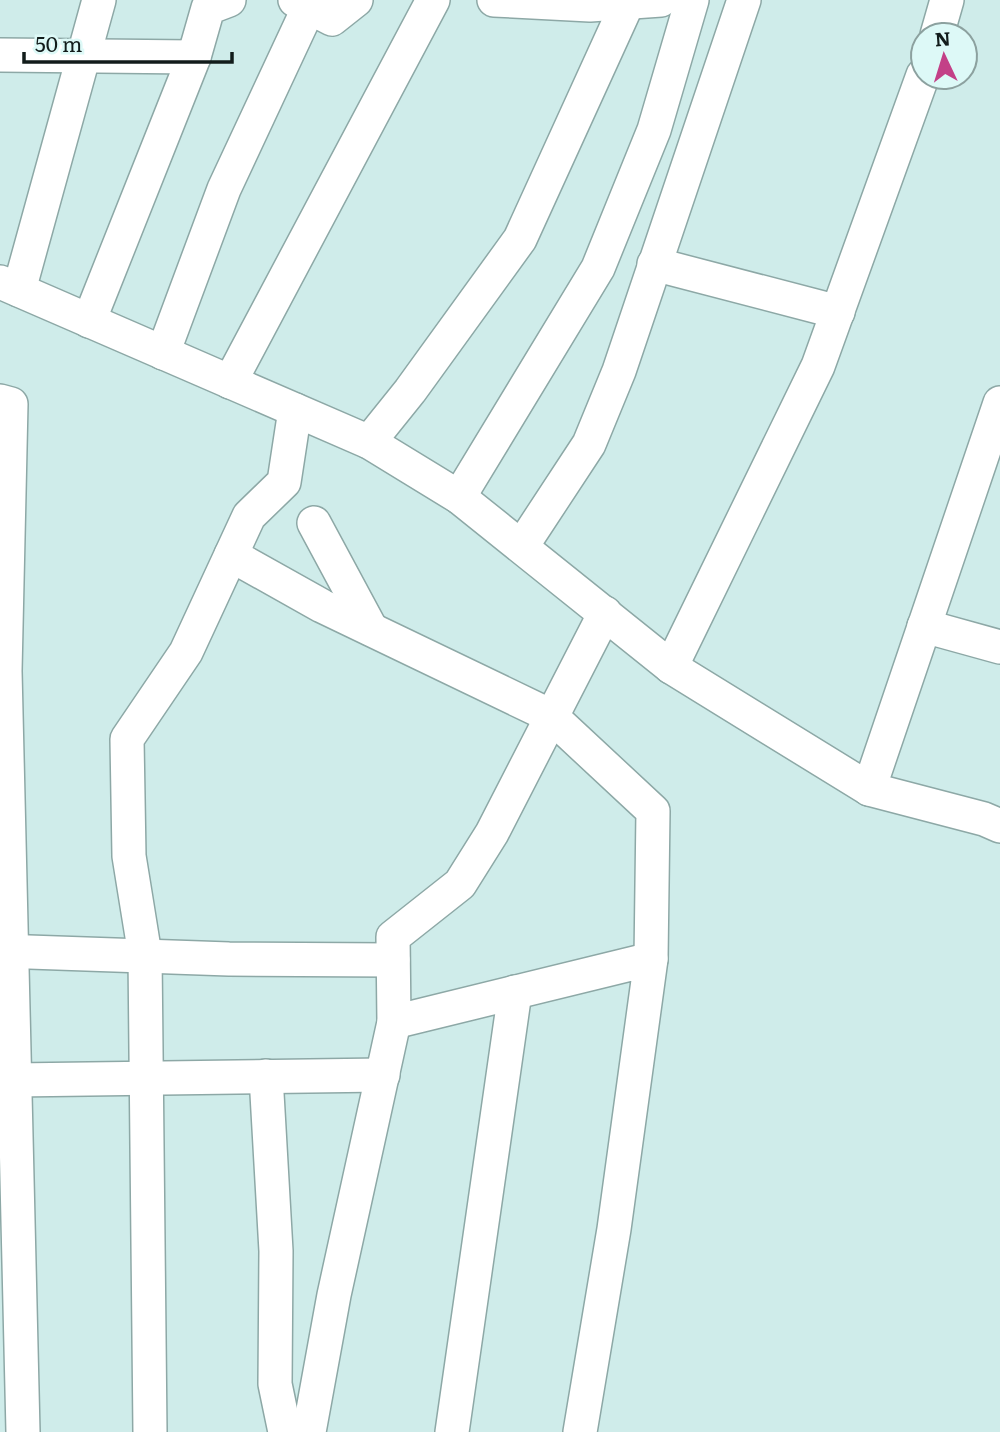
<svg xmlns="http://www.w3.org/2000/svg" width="1000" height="1432" viewBox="0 0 1000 1432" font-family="Literata,serif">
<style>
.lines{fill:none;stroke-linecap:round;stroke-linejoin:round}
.minor-casing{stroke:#8da8a6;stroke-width:36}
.minor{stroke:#fff;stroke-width:33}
</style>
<rect width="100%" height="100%" fill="#cfecea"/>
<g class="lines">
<defs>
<g id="minor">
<polyline points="295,0 332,19 356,0"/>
<polyline points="494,0 590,5 661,0"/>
<polyline points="937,35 947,0"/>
<polyline points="0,55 194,57 208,8 229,0"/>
<polyline points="654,264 838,312"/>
<polyline points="0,282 369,442 459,497 671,667 869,789 984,819 1000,826"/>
<polyline points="19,290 99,0"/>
<polyline points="89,321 194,57"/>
<polyline points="163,353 224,189 309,7"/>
<polyline points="230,382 433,0"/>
<polyline points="0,401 11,404 5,671 23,1432"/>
<polyline points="369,442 410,391 520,239 629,0"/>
<polyline points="459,497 598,268 654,130 692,0"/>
<polyline points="314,523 371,629"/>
<polyline points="522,546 589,444 619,371 744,0"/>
<polyline points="231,555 322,606 551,716 653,811 651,959"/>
<polyline points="924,626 1000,647"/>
<polyline points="671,667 818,366 923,75"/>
<polyline points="869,789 1000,403"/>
<polyline points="0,951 229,959 393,960"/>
<polyline points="394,1022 651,959 614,1229 580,1432"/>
<polyline points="266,1076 276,1251 275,1384 285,1432"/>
<polyline points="14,1080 383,1075"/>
<polyline points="150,1432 145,955 129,856 127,739 186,652 249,516 284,482 295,410"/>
<polyline points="309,1432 334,1295 394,1022 393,937 460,884 492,833 605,613"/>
<polyline points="452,1432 515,992"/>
</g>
</defs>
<use href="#minor" class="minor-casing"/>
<use href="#minor" class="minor"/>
</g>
<g transform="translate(944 56) rotate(356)"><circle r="33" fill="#ddf9f7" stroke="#8ca19f" stroke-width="2"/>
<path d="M0-5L12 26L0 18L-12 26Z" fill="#c34087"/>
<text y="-10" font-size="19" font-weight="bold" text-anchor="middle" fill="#121c1b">N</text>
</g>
<path d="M24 52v10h208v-10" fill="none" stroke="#121c1b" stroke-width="3.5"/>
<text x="35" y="52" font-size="21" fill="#121c1b" stroke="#ddf9f7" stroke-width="5" paint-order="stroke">50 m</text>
</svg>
